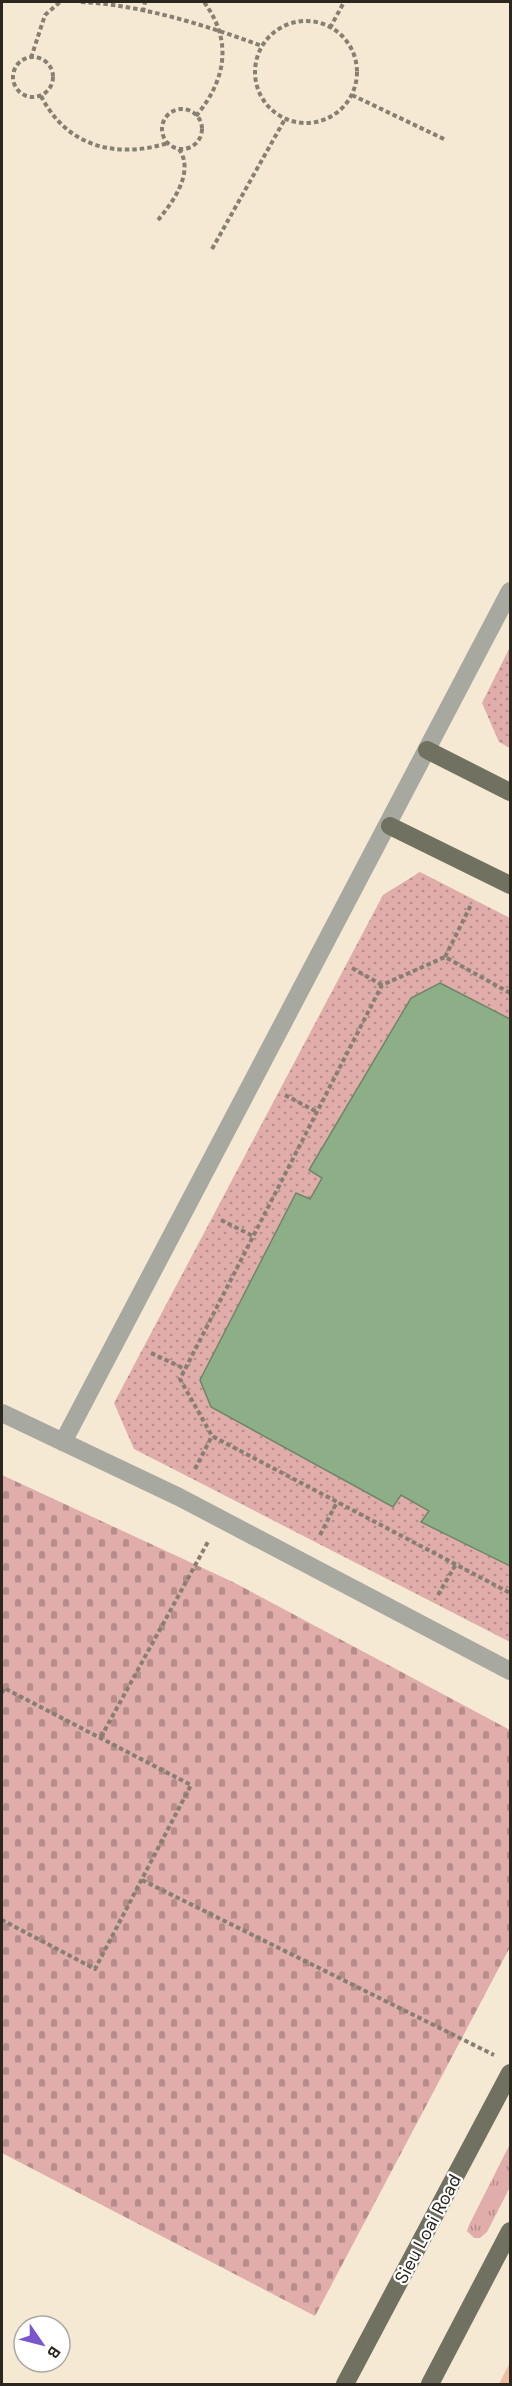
<svg xmlns="http://www.w3.org/2000/svg" width="512" height="2386" viewBox="0 0 512 2386" font-family="'DM Sans',sans-serif">
<style>
.grass{fill:url(#grass-tufts)}
.cemetery{fill:url(#cemetery-stones)}
.park{fill:url(#park-dots)}
.water{fill:#8caf87;stroke:#6f8668;stroke-width:1.5}
.building{fill:#eebea1}
.lines{fill:none;stroke-linecap:round;stroke-linejoin:round}
.path{stroke:#877f71;stroke-width:4;stroke-dasharray:4.5 3;stroke-linecap:butt}
.minor{stroke:#a7a89f;stroke-width:18}
.major{stroke:#707160;stroke-width:18}
.labels{text-anchor:middle;stroke-width:4.5;stroke-linejoin:round;paint-order:stroke}
.street-label{font-size:18px;fill:#2b271f;stroke:#fff}
</style>
<defs>
<pattern id="grass-tufts" width="24" height="20" patternUnits="userSpaceOnUse" patternTransform="scale(1.5)"><rect width="24" height="20" fill="#e0adaa"/><path d="M3 7l-1-3M5 7V3M7 7l1-3M15 17l-1-3M17 17v-4M19 17l1-3" fill="none" stroke="#b68d8a"/></pattern>
<pattern id="cemetery-stones" width="16" height="16" patternUnits="userSpaceOnUse" patternTransform="scale(1.5)"><rect width="16" height="16" fill="#e0adaa"/><path d="M2 7V4a2 2 0 0 1 4 0v3zM10 15v-3a2 2 0 0 1 4 0v3z" fill="#b68d8a"/></pattern>
<pattern id="park-dots" width="8" height="8" patternUnits="userSpaceOnUse" patternTransform="scale(1.5)"><rect width="8" height="8" fill="#e0adaa"/><path d="M2 2h.1M6 6h.1" fill="none" stroke="#b68d8a" stroke-width="1.8" stroke-linecap="round"/></pattern>
</defs>
<rect width="100%" height="100%" fill="#f5e9d4"/>
<polygon class="grass" points="510,2144 510,2187 487,2232 480,2238 474,2238 467,2231 469,2225"/>
<polygon class="cemetery" points="2,1475 233,1582 510,1730 510,1947 315,2316 2,2153"/>
<g class="park">
<polygon points="510,647 510,748 499,742 482,703"/>
<polygon points="420,872 510,918 510,1642 134,1449 114,1403 383,895"/>
</g>
<polygon class="water" points="440,983 510,1019 510,1566 421,1522 429,1511 401,1495 393,1507 211,1407 200,1380 296,1193 310,1199 322,1178 309,1170 411,998"/>
<polygon class="building" points="510,2362 510,2384 499,2384"/>
<g class="lines">
<g class="path">
<path d="M81,2C142,5 205,25 262,46"/>
<polyline points="143,12 145,2"/>
<circle cx="306" cy="72" r="51"/>
<polyline points="330,28 344,2"/>
<circle cx="33" cy="77" r="20"/>
<polyline points="31,58 45,15 60,2"/>
<polyline points="352,95 446,140"/>
<path d="M41,96C67,147 116,159 168,143"/>
<circle cx="182" cy="129" r="20"/>
<path d="M196,116C226,80 233,41 204,2"/>
<path d="M158,220C173,202 195,172 179,149"/>
<polyline points="212,249 285,119"/>
<polyline points="445,957 471,905"/>
<polyline points="352,968 382,985"/>
<polyline points="510,993 445,957 382,985 180,1379 212,1436 510,1593"/>
<polyline points="285,1095 317,1112"/>
<polyline points="221,1220 253,1236"/>
<polyline points="151,1353 185,1369"/>
<polyline points="195,1469 212,1436"/>
<polyline points="320,1535 337,1502"/>
<polyline points="438,1595 456,1564"/>
<polyline points="2,1693 4,1688 191,1785 95,1969 2,1920"/>
<polyline points="101,1737 209,1540"/>
<polyline points="142,1880 494,2055"/>
</g>
<g class="minor">
<polyline points="2,1413 179,1497 510,1671"/>
<polyline points="63,1442 510,591"/>
</g>
<g class="major">
<polyline points="427,750 510,792"/>
<polyline points="390,826 510,885"/>
<polyline points="345,2384 510,2073"/>
<polyline points="430,2384 510,2231"/>
</g>
</g>
<g class="labels">
<g class="street-label">
<text transform="translate(428 2229) rotate(-62)" y="6">Sieu Loai Road</text>
</g>
</g>
<rect width="512" height="2386" fill="none" stroke="#2b271f" stroke-width="6"/>
<g transform="translate(42 2344) rotate(125)"><circle r="28" fill="#ffffff" stroke="#aaa9a5" stroke-width="1.5"/>
<path d="M0-4.5L10 22L0 15L-10 22Z" fill="#7956d0"/>
<text y="-9" font-size="16" font-weight="bold" text-anchor="middle" fill="#2b271f">B</text>
</g>
</svg>
